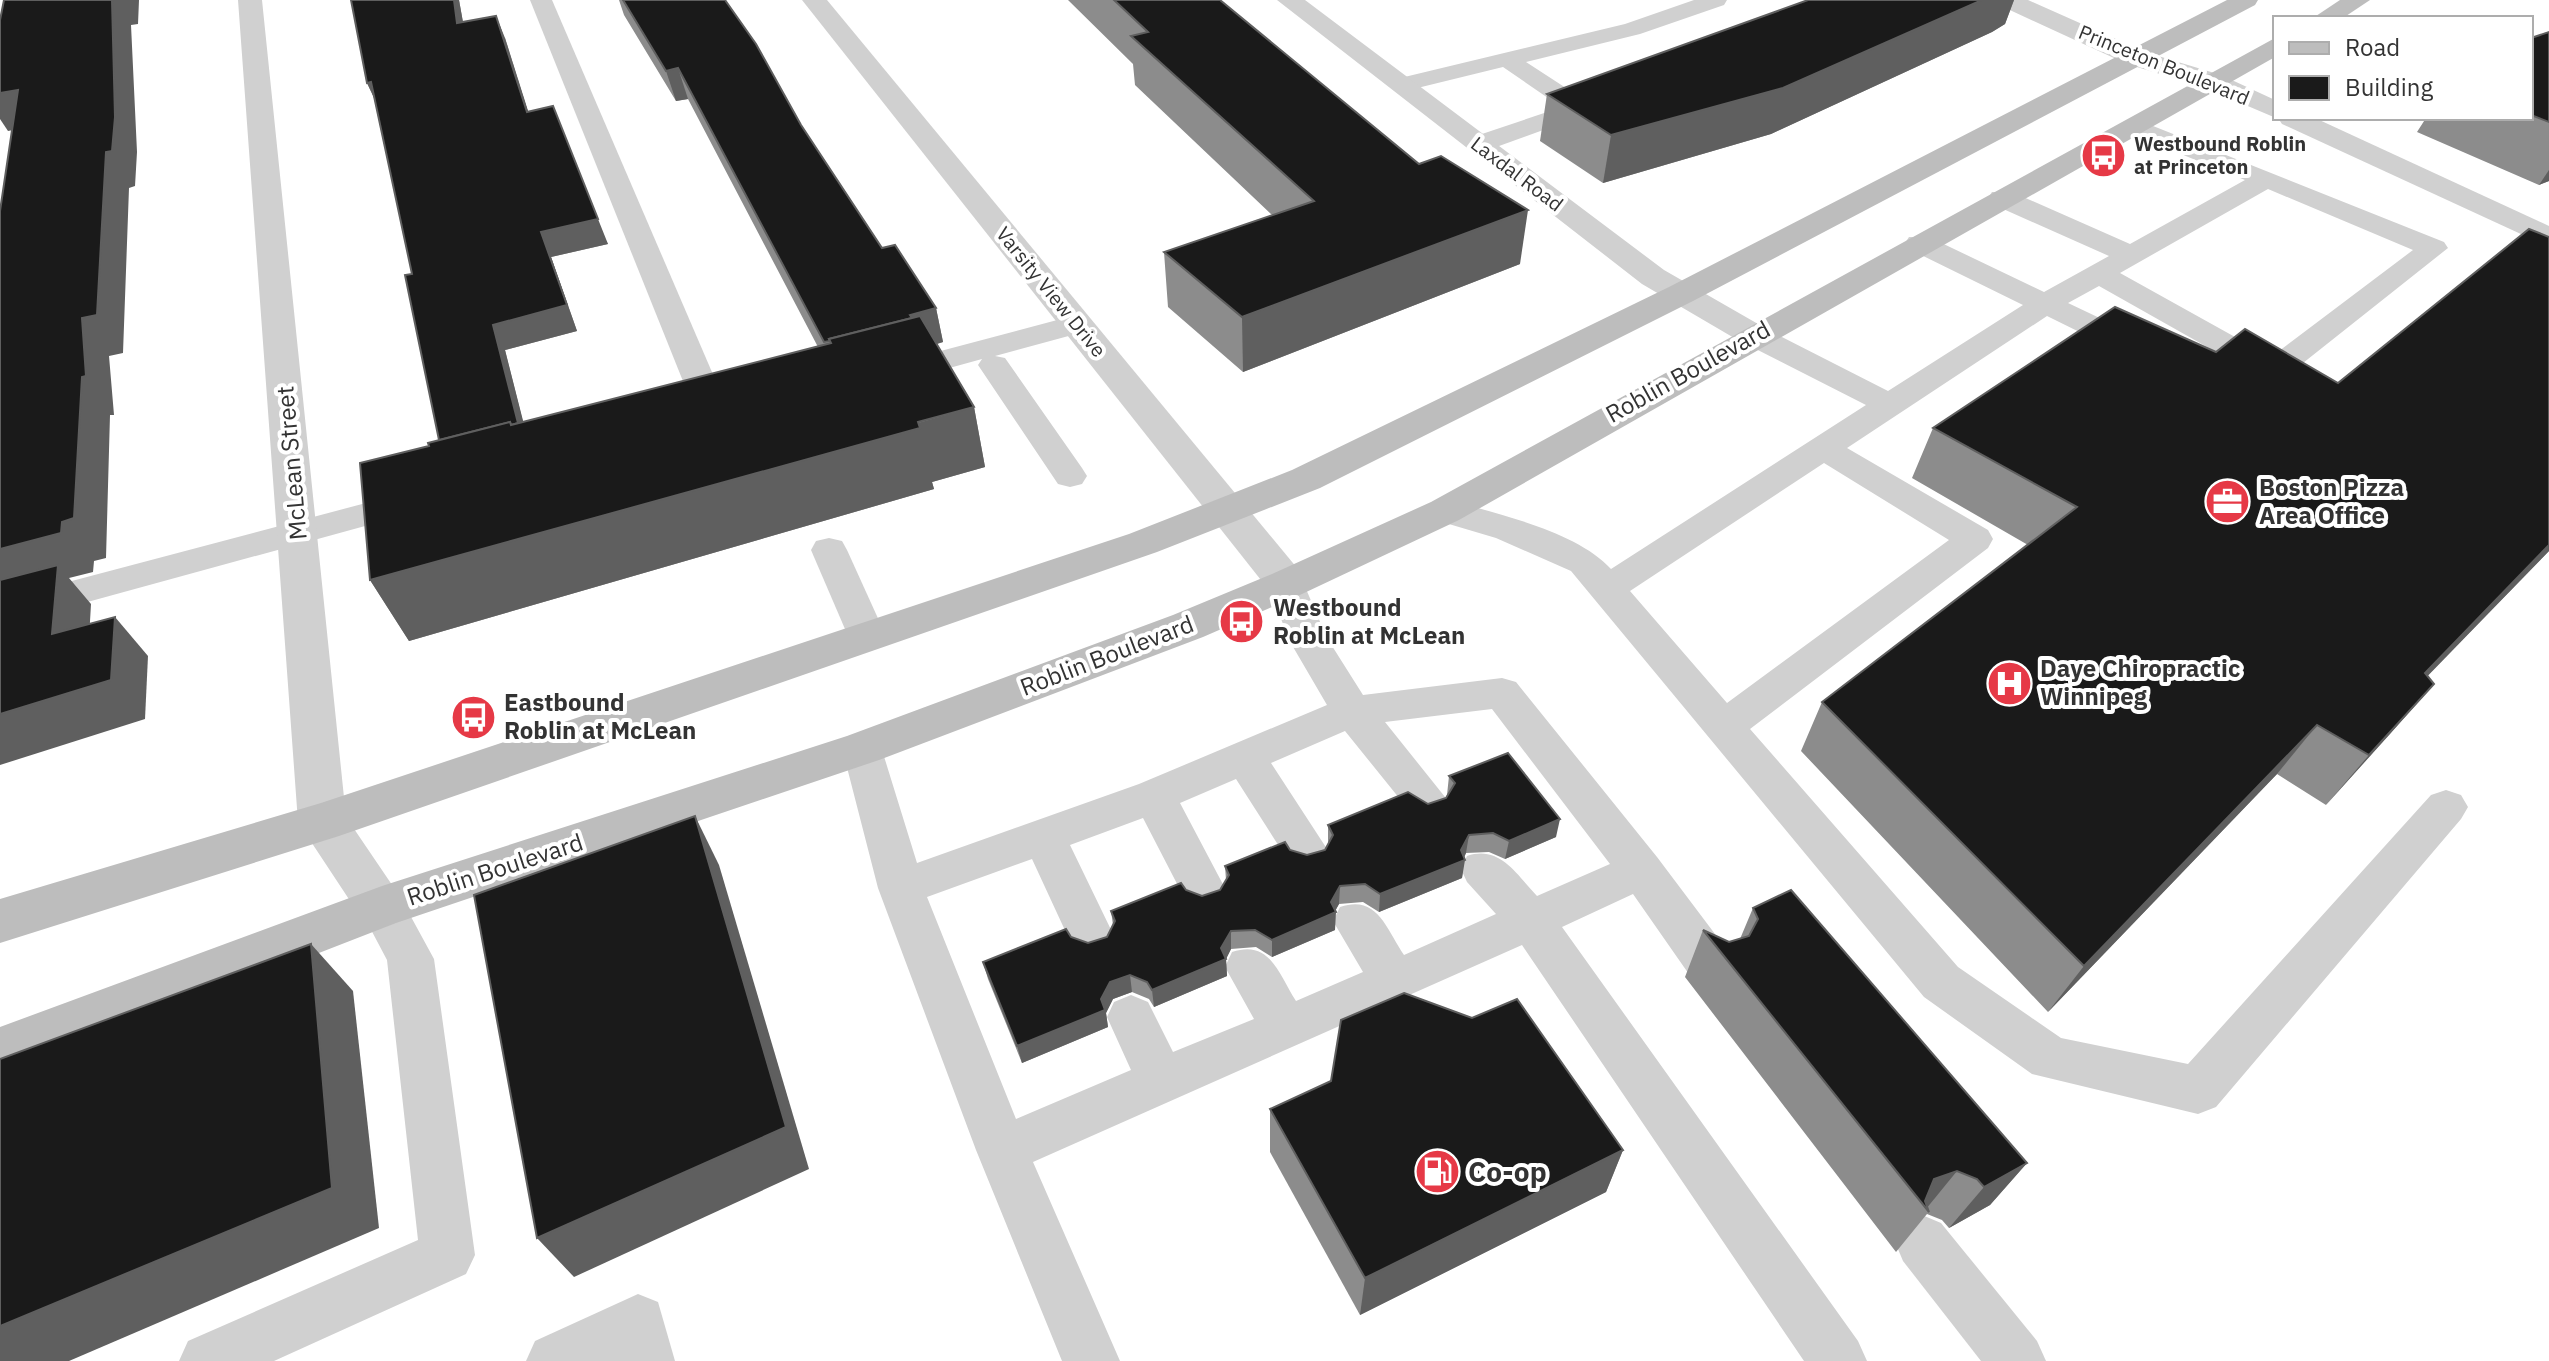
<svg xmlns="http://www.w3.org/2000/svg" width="2549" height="1361" viewBox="0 0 2549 1361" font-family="'IBM Plex Sans',sans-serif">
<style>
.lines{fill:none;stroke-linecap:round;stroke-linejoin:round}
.lane{fill:#d0d0d0;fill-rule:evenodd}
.street{fill:#d0d0d0;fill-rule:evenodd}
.secondary{fill:#bdbdbd;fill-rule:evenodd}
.wall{fill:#8c8c8c}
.shaded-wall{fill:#5f5f5f}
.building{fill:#1a1a1a;stroke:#5f5f5f;stroke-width:2}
.labels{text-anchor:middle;stroke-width:8;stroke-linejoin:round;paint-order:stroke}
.far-street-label{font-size:20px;fill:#333;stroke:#fff}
.far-poi-label{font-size:20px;font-weight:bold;fill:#333;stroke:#fff;text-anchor:start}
.street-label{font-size:24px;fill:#333;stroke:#fff}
.poi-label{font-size:24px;font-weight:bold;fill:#333;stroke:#fff;text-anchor:start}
.near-poi-label{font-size:28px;font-weight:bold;fill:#333;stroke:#fff;text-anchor:start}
</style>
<rect width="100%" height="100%" fill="#fff"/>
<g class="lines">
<g class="lane">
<polygon points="530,0 552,0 733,421 728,428 716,431 704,428 699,421"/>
<polygon points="1694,0 1727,0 1724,5 1640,34 1526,62 1566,88 1569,93 1566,98 1548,98 1503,67 1401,92 1389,85 1392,80 1625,24"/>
<polygon points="1592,97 1604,104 1601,109 1488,150 1479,152 1466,144 1470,138"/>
<path d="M2133,118L2444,242L2448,248L2284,378L2273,381L2262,378L2099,286L2068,303L2146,340L2151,347L2146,354H2124L2047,316L1847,448L1988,530L1993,539L1988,548L1750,729L1958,967L2061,1038L2188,1064L2431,795L2446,790L2461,795L2468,807L2461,819L2216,1107L2198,1114L2032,1074L1924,997L1571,571L1496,538L1432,519L1427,511L1432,503L1445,499C1494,513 1577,531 1611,569L1866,405L1742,342L1738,335L1742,328H1764L1888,391L2023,305L1909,249L1905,243L1909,237H1929L2044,292L2109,256L1992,204L1988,198L1992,192H2012L2130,244L2245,180L2124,131L2120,126ZM2268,189L2413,250L2271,357L2120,273ZM1824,463L1949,540L1727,703L1630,591Z"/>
<polygon points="1076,315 1087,317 1091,324 1087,331 995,356 1005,358 1082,468 1087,476 1082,484 1070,487 1058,484 978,365 982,359 895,383 884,380 879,373 884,366"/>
<polygon points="415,490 427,493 433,501 427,509 0,626 0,600"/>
<polygon points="829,538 842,541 847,550 886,636 881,646 867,650 853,646 848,636 811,550 816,541"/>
<path d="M1287,571L1300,575L1327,638L1363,695L1502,678L1516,682L1657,857L1727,950L1734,965L1727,980L1710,986L1693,980L1633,894L1562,927L1858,1341L1867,1361H1804L1522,945L1033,1162L1120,1361H1062L976,1150L878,888L842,748L848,737L863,732L878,737L917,863L1139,784L1327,705L1289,640L1268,584L1274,575ZM1492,709L1610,864L1537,896C1516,874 1500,845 1467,856L1461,869L1467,882L1496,914L1404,955C1386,928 1377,894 1340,907L1333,921L1363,972L1296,1001C1278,973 1270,939 1232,952L1225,967L1254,1019L1173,1052L1148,1002L1131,995L1114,1002L1107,1017L1131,1070L1016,1119L927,897L1032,859L1075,952L1092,958L1109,952L1115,938L1070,845L1143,818L1188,905L1204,911L1220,905L1227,892L1180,803L1236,779L1291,865L1307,870L1323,865L1329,852L1271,763L1345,731L1412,814L1427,819L1442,814L1449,802L1385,722Z"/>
<polygon points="382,888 398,893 434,959 475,1255 466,1274 274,1361 179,1361 188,1341 418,1240 387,960 359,907 366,893"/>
<polygon points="1922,1215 1941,1223 2037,1341 2046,1361 1981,1361 1903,1261 1895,1242 1903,1223"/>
<polygon points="638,1294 658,1302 675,1361 526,1361 535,1341"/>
</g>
<g class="street">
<polygon points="238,0 262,0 346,817 407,907 400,922 382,928 364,922 298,822"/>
<polygon points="802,0 827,0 1302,574 1308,584 1302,594 1287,598 1272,594"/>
<polygon points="1277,0 1305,0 1664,270 1765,328 1770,335 1765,342 1753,345 1741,342 1642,284"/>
<polygon points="1996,0 2028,0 2145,52 2221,75 2275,100 2276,118 2203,87 2127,64 1999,5"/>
<polygon points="2278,118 2315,118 2549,226 2549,247 2282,124"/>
</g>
<g class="secondary">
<polygon points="2227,0 2258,0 2255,5 1693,301 1320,488 1157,552 339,836 0,943 0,899 321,803 1129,534 1292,470 1669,287"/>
<polygon points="2340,0 2370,0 2343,18 2313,18"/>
<polygon points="2275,38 2275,57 1459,520 1302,594 1203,637 879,760 396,923 0,1077 0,1027 382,886 847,736 1173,615 1272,574 1431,502"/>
</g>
</g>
<g class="wall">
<polygon points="459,0 463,22 505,38 528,112 608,244 551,257 577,331 505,350 523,422 818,347 688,99 676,101 624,15 619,0 725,0 801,125 882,248 936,308 943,342 937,344 974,407 985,467 932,482 934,489 409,641 370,580 429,446 439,440 412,274 374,98 367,83"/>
<polygon points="1068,0 1220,0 1520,264 1243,372 1168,307 1164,252 1272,215 1135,85 1133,64"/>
<polygon points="1808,0 2014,0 2005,24 1992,32 1771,134 1603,183 1540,141 1547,94"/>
<polygon points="2549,32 2549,181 2539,185 2417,132 2426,118 2531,118 2531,38"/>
<polygon points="1933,428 2549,551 2427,676 2434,684 2326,805 2277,774 2048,1012 1801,751 1822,702 2028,545 1912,478"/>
<polygon points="1449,776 1556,837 1505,859 1489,852 1466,853 1464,858 1462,878 1379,912 1363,902 1339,904 1335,911 1335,930 1272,957 1256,947 1231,949 1226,959 1227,976 1154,1007 1149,999 1132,992 1113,999 1106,1013 1108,1027 1022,1063 988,979 983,962 1071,937 1088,943 1107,937 1113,925 1111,911 1186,890 1202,896 1220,890 1226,880 1225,866 1290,850 1307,855 1325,850 1328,844 1328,825 1428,804 1446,798 1447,795"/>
<polygon points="1753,908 2027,1163 1990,1205 1949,1228 1942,1220 1927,1214 1896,1252 1685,977 1703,930 1729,942 1740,939"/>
<polygon points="1331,1081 1623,1150 1606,1192 1360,1315 1270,1152 1270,1109"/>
</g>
<g class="shaded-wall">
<polygon points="112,0 139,0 138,24 131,25 137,152 135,186 129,188 123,353 109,356 114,415 110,415 106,558 94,561 93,572 69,578 91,604 87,673 0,597 0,549 82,318 106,152"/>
<polygon points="454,0 459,0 467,45 457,23"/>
<polygon points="1982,0 2014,0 2005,24 1992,32 1771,134 1603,183 1611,135"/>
<polygon points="496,16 505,38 536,136 527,112"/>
<polygon points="678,68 688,99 676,101 666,71"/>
<polygon points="371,82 378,106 367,83"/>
<polygon points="18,90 40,125 8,131 0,119 0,93"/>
<polygon points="2549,170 2549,181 2539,185"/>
<polygon points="1528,210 1520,264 1243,372 1242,317"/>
<polygon points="598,219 608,244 551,257 577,331 505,350 532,456 526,457 493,325 541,232"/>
<polygon points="936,308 943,342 919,349 910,315"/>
<polygon points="974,407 985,467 932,482 934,489 409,641 370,580"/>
<polygon points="2549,545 2549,551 2382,723 2425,673"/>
<polygon points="115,617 148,656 145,719 0,765 0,714"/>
<polygon points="2434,684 2390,734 2326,805 2369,755"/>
<polygon points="2317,725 2277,774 2048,1012 2084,966"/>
<polygon points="695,816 719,865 809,1169 574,1277 537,1238"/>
<polygon points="1560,819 1556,837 1505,859 1509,841"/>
<polygon points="1469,835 1466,853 1462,861 1465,860 1462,878 1379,912 1380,894 1461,850"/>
<polygon points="1340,886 1339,904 1334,913 1336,912 1335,930 1272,957 1272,940 1331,902"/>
<polygon points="1231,931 1231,949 1226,959 1227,976 1154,1007 1152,990 1221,948"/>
<polygon points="311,944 353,991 379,1228 69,1361 0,1361 0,1326"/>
<polygon points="1130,975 1132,992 1113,999 1106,1013 1108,1027 1022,1063 1017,1046 1101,999 1110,982"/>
<polygon points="1623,1150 1606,1192 1360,1315 1365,1278"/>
<polygon points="2027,1163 1990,1205 1949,1228 1984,1187"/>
<polygon points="1957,1171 1926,1209 1918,1199 1934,1179"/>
</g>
<g class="building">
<polygon points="4,0 112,0 115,117 112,151 106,152 97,315 82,318 86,376 82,377 74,518 62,522 61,533 0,549 0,211 18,90 0,93 0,20"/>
<polygon points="351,0 454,0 457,23 496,16 527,112 553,106 598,219 541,232 567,305 493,325 518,423 511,425 510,422 439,440 405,275 412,274 371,82 367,83"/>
<polygon points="623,0 725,0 756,44 801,125 882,248 895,245 936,308 910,315 912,318 829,339 830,341 824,342 678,68 666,71"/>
<polygon points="1114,0 1220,0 1419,164 1441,156 1528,210 1242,317 1164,252 1314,201 1131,36 1148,32"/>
<polygon points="1808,0 1982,0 1783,88 1611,135 1547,94"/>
<polygon points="2549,32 2549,122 2531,115 2531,38"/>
<polygon points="2529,229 2549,237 2549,545 2425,673 2434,684 2369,755 2317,725 2084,966 1822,702 2077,507 1933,428 2115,307 2216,352 2245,329 2338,383"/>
<polygon points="920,316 974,407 918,422 920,428 370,580 360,463 429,446 428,443 510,422 511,425 831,343 829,339"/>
<polygon points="58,565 52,634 115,617 111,680 0,714 0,580"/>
<polygon points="1508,753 1560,819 1509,841 1493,833 1469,835 1461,850 1465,860 1380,894 1365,884 1340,886 1331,902 1336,912 1272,940 1255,930 1231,931 1221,948 1226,959 1152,990 1147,982 1130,975 1110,982 1101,999 1105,1010 1017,1046 983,962 1066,929 1071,937 1088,943 1107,937 1115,921 1111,911 1181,883 1186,890 1202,896 1220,890 1229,875 1225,866 1285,842 1290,850 1307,855 1325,850 1333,835 1328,825 1408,792 1428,804 1446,798 1455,783 1449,776"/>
<polygon points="695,816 786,1127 537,1238 474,895"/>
<polygon points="1791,890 2027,1163 1984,1187 1977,1179 1957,1171 1934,1179 1925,1201 1929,1212 1703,930 1729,942 1749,936 1758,919 1753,908"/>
<polygon points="311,944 332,1188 0,1326 0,1059"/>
<polygon points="1404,993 1472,1018 1517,999 1623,1150 1365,1278 1270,1109 1331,1081 1341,1020"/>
</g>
<defs>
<symbol id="bus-disc" viewBox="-11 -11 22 22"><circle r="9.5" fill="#e63946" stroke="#fff"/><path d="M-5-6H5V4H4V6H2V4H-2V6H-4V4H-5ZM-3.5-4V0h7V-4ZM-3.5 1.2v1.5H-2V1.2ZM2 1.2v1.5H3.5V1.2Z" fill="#fff"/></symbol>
<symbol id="office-disc" viewBox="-11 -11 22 22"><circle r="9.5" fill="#e63946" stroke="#fff"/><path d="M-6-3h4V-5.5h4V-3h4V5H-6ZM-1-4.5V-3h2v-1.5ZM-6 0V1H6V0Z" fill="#fff"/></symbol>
<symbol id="hospital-disc" viewBox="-11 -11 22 22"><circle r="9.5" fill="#e63946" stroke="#fff"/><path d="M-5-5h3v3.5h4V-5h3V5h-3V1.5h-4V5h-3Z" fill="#fff"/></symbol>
<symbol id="fuel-disc" viewBox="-11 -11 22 22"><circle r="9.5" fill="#e63946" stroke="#fff"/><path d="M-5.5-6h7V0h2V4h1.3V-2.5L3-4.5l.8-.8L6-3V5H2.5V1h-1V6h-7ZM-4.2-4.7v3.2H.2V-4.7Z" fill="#fff"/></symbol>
</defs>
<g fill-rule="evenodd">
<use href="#bus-disc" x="2078" y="130" width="51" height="51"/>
<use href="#office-disc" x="2202" y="476" width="51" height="51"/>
<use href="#bus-disc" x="1216" y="596" width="51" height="51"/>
<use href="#hospital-disc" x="1984" y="658" width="51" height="51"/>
<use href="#bus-disc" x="448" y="692" width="51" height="51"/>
<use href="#fuel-disc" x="1412" y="1146" width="51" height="51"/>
</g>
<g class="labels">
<g class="far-street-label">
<text transform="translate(2164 65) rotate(22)" y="7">Princeton Boulevard</text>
<text transform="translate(1517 174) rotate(37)" y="7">Laxdal Road</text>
<text transform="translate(1051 292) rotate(51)" y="7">Varsity View Drive</text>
</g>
<g class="far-poi-label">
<text x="2134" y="151">Westbound Roblin<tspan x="2134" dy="23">at Princeton</tspan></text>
</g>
<g class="street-label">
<text transform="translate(1688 372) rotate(-29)" y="8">Roblin Boulevard</text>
<text transform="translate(292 463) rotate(-95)" y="8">McLean Street</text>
<text transform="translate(1107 656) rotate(-21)" y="8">Roblin Boulevard</text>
<text transform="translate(495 870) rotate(-18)" y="8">Roblin Boulevard</text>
</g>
<g class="poi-label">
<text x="2259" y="496">Boston Pizza<tspan x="2259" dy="28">Area Office</tspan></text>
<text x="1273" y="616">Westbound<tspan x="1273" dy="28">Roblin at McLean</tspan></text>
<text x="2040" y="677">Daye Chiropractic<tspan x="2040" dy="28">Winnipeg</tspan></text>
<text x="504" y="711">Eastbound<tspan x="504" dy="28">Roblin at McLean</tspan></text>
</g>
<g class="near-poi-label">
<text x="1468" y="1182">Co-op</text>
</g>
</g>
<rect x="2273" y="16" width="260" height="104" fill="#ffffff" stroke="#adadad" stroke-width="2"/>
<rect x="2289" y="42" width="40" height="12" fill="#bdbdbd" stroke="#adadad" stroke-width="2"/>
<text x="2345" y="56" font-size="24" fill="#333333">Road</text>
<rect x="2289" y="76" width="40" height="24" fill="#1a1a1a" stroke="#adadad" stroke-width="2"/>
<text x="2345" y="96" font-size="24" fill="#333333">Building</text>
</svg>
